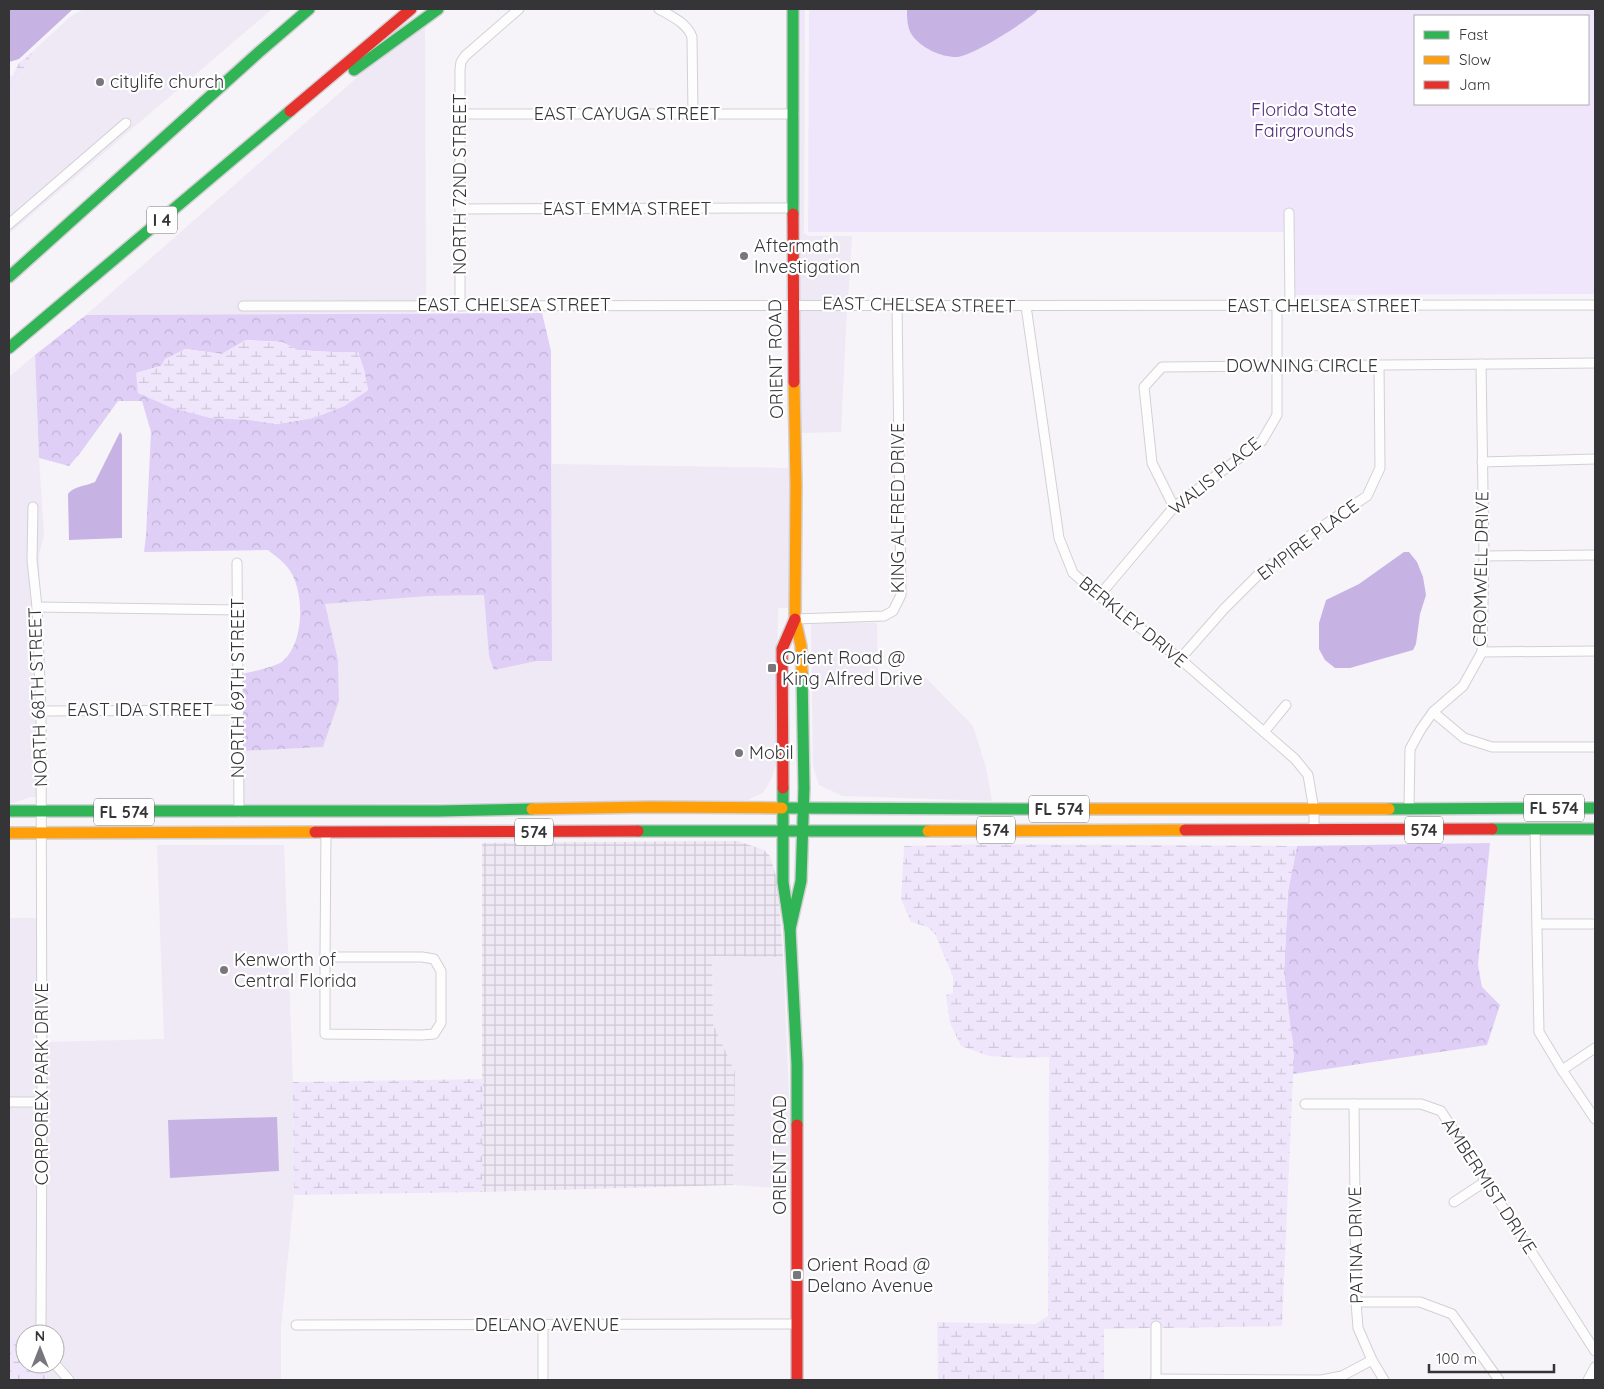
<svg xmlns="http://www.w3.org/2000/svg" width="1604" height="1389" viewBox="0 0 1604 1389" font-family="Quicksand,sans-serif">
<style>
.built{fill:#eee9f5}
.industrial{fill:url(#industrial-grid)}
.forest{fill:url(#forest-crowns);fill-rule:evenodd}
.wetland{fill:url(#wetland-marsh)}
.green{fill:#efe6fc;fill-rule:evenodd}
.water{fill:#c6b2e3}
.lines{fill:none;stroke-linecap:round;stroke-linejoin:round}
.street-casing{stroke:#d2d0d4;stroke-width:11}
.fast-casing{stroke:#d2d0d4;stroke-width:14}
.slow-casing{stroke:#d2d0d4;stroke-width:14}
.jam-casing{stroke:#d2d0d4;stroke-width:14}
.street{stroke:#fefdfe;stroke-width:9}
.fast{stroke:#30b455;stroke-width:11}
.slow{stroke:#ff9f0a;stroke-width:11}
.jam{stroke:#e5322d;stroke-width:11}
.poi-dot{fill:#79777b;stroke:#fff;stroke-width:2}
.labels{text-anchor:middle;stroke-width:4.5;stroke-linejoin:round;paint-order:stroke}
.shield{fill:#fff;stroke:#727173;stroke-width:1}
.shield-label{font-size:16px;font-weight:bold;fill:#353437}
.poi-label{font-size:18px;fill:#353437;stroke:#fff;text-anchor:start}
.park-label{font-size:18px;fill:#502979;stroke:#fff}
.street-label{font-size:18px;fill:#353437;stroke:#fff}
</style>
<defs>
<pattern id="industrial-grid" width="8" height="8" patternUnits="userSpaceOnUse" patternTransform="scale(1.25)"><rect width="8" height="8" fill="#eee9f5"/><path d="M0 4h8M4 0v8" fill="none" stroke="#cdc8d3"/></pattern>
<pattern id="forest-crowns" width="20" height="18" patternUnits="userSpaceOnUse" patternTransform="scale(1.25)"><rect width="20" height="18" fill="#dfcff7"/><path d="M2 6a3 3 0 1 1 6 0M12 15a3 3 0 1 1 6 0" fill="none" stroke="#c0b2d4"/></pattern>
<pattern id="wetland-marsh" width="20" height="14" patternUnits="userSpaceOnUse" patternTransform="scale(1.25)"><rect width="20" height="14" fill="#efe6fc"/><path d="M1 5h8M5 5V1M11 12h8M15 12V8" fill="none" stroke="#cec6d9"/></pattern>
</defs>
<rect width="100%" height="100%" fill="#f6f4f9"/>
<g class="built">
<polygon points="84,9 272,9 9,234 9,230 132,124 126,116 9,218 9,95 10,91 9,88 23,71 33,51 70,17"/>
<polygon points="425,25 426,301 239,301 239,310 426,310 426,313 86,315 377,60"/>
<polygon points="797,37 805,41 804,233 808,236 852,236 848,300 797,300"/>
<polygon points="797,309 847,309 841,432 799,433"/>
<polygon points="35,355 39,458 44,534 39,555 40,593 37,560 37,503 29,502 28,556 32,607 36,711 37,797 30,797 14,803 9,803 9,377"/>
<polygon points="552,464 791,468 791,608 778,608 776,763 772,778 763,793 748,800 243,805 243,751 323,747 339,701 338,660 325,604 429,596 485,595 485,614 494,670 537,661 552,661"/>
<polygon points="845,622 877,623 878,674 926,678 973,726 986,768 992,801 843,796 819,785 813,766 811,624"/>
<polygon points="157,845 284,845 293,1082 294,1195 281,1328 281,1380 75,1380 55,1357 55,1334 47,1334 45,1328 46,1042 164,1039"/>
<polygon points="9,918 37,918 38,1097 9,1097"/>
<polygon points="712,955 783,957 793,1189 733,1185 735,1072 713,1024"/>
<polygon points="38,1106 36,1330 38,1334 25,1334 25,1339 9,1339 9,1107"/>
<polygon points="41,1364 49,1364 63,1380 48,1380 45,1376"/>
</g>
<polygon class="industrial" points="738,841 764,850 770,856 777,879 783,957 712,956 713,1024 735,1072 733,1185 482,1192 482,843"/>
<g class="forest">
<path d="M542,313L551,351L552,661H537L494,670L489,656L484,595L429,596L325,604L338,660L339,701L323,747L243,751V674C251,672 278,666 283,661C305,642 305,589 288,568C283,561 274,555 268,550L144,552L146,535L151,432L142,401H118L81,452L69,466L39,458L35,355L86,315ZM246,340L282,342L297,350L332,352H358L364,370L368,390L344,406L313,418L277,424L251,420L136,373L161,366L185,349L222,354Z"/>
<polygon points="1490,843 1478,965 1482,987 1500,1005 1487,1045 1293,1074 1293,1042 1289,1022 1284,972 1288,891 1297,846"/>
</g>
<g class="wetland">
<polygon points="33,51 23,71 9,88 10,91 9,95 9,76 12,77 19,63"/>
<polygon points="246,340 282,342 297,350 332,352 358,352 364,370 368,390 344,406 313,418 277,424 251,420 210,418 172,408 138,393 136,373 161,366 165,359 185,349 222,354"/>
<polygon points="993,844 1297,846 1288,891 1284,972 1294,1055 1282,1326 1161,1328 1160,1322 1152,1321 1152,1328 1104,1329 1104,1380 938,1380 937,1322 1035,1324 1048,1316 1049,1057 1022,1058 989,1056 961,1046 950,1023 946,995 953,993 953,977 935,934 928,927 911,922 901,899 904,846"/>
<polygon points="483,1079 482,1192 294,1195 293,1082"/>
<polygon points="9,1339 25,1339 25,1364 41,1364 45,1376 48,1380 9,1380"/>
</g>
<g class="green">
<polygon points="797,9 805,9 805,41 797,37"/>
<path d="M809,9H1595V294L1294,295L1295,232H808ZM1415,16H1588V104H1415Z"/>
</g>
<g class="water">
<polygon points="9,9 73,9 19,59 9,62"/>
<path d="M907,9H1039C1028,21 971,57 956,57C941,57 921,48 912,35C907,28 907,17 907,9Z"/>
<path d="M120,432L122,435V538L69,540L68,494C74,486 86,486 95,482Z"/>
<polygon points="1404,552 1409,552 1417,562 1423,577 1426,595 1420,614 1416,644 1413,650 1350,668 1335,668 1325,660 1319,649 1319,623 1326,600 1359,584"/>
<polygon points="277,1117 279,1171 170,1178 168,1120"/>
</g>
<g class="lines">
<defs>
<g id="street">
<path d="M659,9C671,16 687,23 692,37L693,114"/>
<polyline points="460,114 794,114"/>
<polyline points="460,209 794,208"/>
<polyline points="1289,213 1290,305"/>
<polyline points="9,224 126,123"/>
<polyline points="243,306 1595,305"/>
<polyline points="460,306 460,70 461,62 465,56 519,9"/>
<polyline points="1026,306 1059,538 1073,573 1099,596 1180,659 1295,759 1308,775 1314,810 1314,830"/>
<polyline points="1482,462 1595,459"/>
<polyline points="33,507 32,560 37,607 41,711 42,1102 41,1328 42,1334"/>
<polyline points="1174,507 1152,463 1144,387 1162,367 1595,363"/>
<polyline points="1484,556 1595,555"/>
<polyline points="237,563 239,812"/>
<polyline points="1099,596 1174,507 1262,441 1277,415 1277,306"/>
<polyline points="37,607 238,610"/>
<polyline points="795,619 884,616 893,611 901,595 897,305"/>
<polyline points="1482,652 1595,651"/>
<polyline points="1180,659 1224,609 1259,574 1320,528 1367,496 1380,468 1379,366"/>
<polyline points="41,711 239,710"/>
<polyline points="1433,712 1464,738 1492,747 1595,747"/>
<polyline points="1264,732 1286,705"/>
<polyline points="1409,809 1410,749 1421,729 1433,712 1463,686 1482,652 1484,556 1481,364"/>
<polyline points="1535,829 1539,1032 1562,1070 1595,1119"/>
<polyline points="1537,924 1595,924"/>
<polygon points="325,957 422,957 434,959 441,971 441,1023 434,1034 421,1035 325,1034"/>
<polyline points="325,957 326,832"/>
<polyline points="1562,1070 1595,1048"/>
<polyline points="9,1102 42,1102"/>
<polyline points="1305,1104 1421,1104 1441,1111 1595,1351"/>
<polyline points="1354,1104 1356,1302 1358,1328 1372,1360 1384,1380"/>
<polyline points="1454,1202 1486,1181"/>
<polyline points="1356,1302 1420,1302 1452,1314 1499,1380"/>
<polyline points="296,1325 797,1324"/>
<polyline points="1156,1326 1156,1380"/>
<polyline points="55,1364 69,1380"/>
<polyline points="1156,1379 1321,1380 1342,1376 1372,1360"/>
<polyline points="543,1380 543,1325"/>
<polyline points="1588,1380 1595,1367"/>
</g>
<g id="fast">
<polyline points="793,9 793,214"/>
<polyline points="354,70 438,9"/>
<polyline points="9,277 258,53 309,9"/>
<polyline points="9,348 290,111"/>
<polyline points="783,788 783,882 790,929 797,1064 797,1125"/>
<polyline points="782,808 1049,809"/>
<polyline points="1389,809 1595,808"/>
<polyline points="9,811 439,811 532,809"/>
<polyline points="1492,829 1595,829"/>
<polyline points="638,831 928,831"/>
<polyline points="790,929 801,881 804,788 802,672"/>
</g>
<g id="slow">
<polyline points="794,382 796,485 795,619 801,646 802,672"/>
<polyline points="532,809 651,807 782,808"/>
<polyline points="1049,809 1389,809"/>
<polyline points="928,831 1185,830"/>
<polyline points="9,833 315,832"/>
</g>
<g id="jam">
<polyline points="290,111 411,9"/>
<polyline points="793,214 794,382"/>
<polyline points="783,788 782,649 795,619"/>
<polyline points="1185,830 1492,829"/>
<polyline points="315,832 638,831"/>
<polyline points="797,1125 797,1380"/>
</g>
</defs>
<use href="#street" class="street-casing"/>
<use href="#fast" class="fast-casing"/>
<use href="#slow" class="slow-casing"/>
<use href="#jam" class="jam-casing"/>
<use href="#street" class="street"/>
<use href="#fast" class="fast"/>
<use href="#slow" class="slow"/>
<use href="#jam" class="jam"/>
</g>
<g class="poi-dot">
<circle cx="100" cy="82" r="5"/>
<circle cx="744" cy="256" r="5"/>
<rect x="767" y="663" width="10" height="10" rx="2.5"/>
<circle cx="739" cy="753" r="5"/>
<circle cx="224" cy="970" r="5"/>
<rect x="792" y="1270" width="10" height="10" rx="2.5"/>
</g>
<g class="labels">
<g class="shield">
<rect x="147" y="206.5" width="30" height="27" rx="4"/>
<rect x="1524" y="794.5" width="60" height="27" rx="4"/>
<rect x="1029" y="795.5" width="60" height="27" rx="4"/>
<rect x="94" y="798.5" width="60" height="27" rx="4"/>
<rect x="977" y="816.5" width="38" height="27" rx="4"/>
<rect x="1405" y="816.5" width="38" height="27" rx="4"/>
<rect x="515" y="818.5" width="38" height="27" rx="4"/>
</g>
<g class="shield-label">
<text x="162" y="226">I 4</text>
<text x="1554" y="814">FL 574</text>
<text x="1059" y="815">FL 574</text>
<text x="124" y="818">FL 574</text>
<text x="996" y="836">574</text>
<text x="1424" y="836">574</text>
<text x="534" y="838">574</text>
</g>
<g class="poi-label">
<text x="110" y="88">citylife church</text>
<text x="754" y="252">Aftermath<tspan x="754" dy="21">Investigation</tspan></text>
<text x="782" y="664">Orient Road @<tspan x="782" dy="21">King Alfred Drive</tspan></text>
<text x="749" y="759">Mobil</text>
<text x="234" y="966">Kenworth of<tspan x="234" dy="21">Central Florida</tspan></text>
<text x="807" y="1271">Orient Road @<tspan x="807" dy="21">Delano Avenue</tspan></text>
</g>
<g class="park-label">
<text x="1304" y="116">Florida State<tspan x="1304" dy="21">Fairgrounds</tspan></text>
</g>
<g class="street-label">
<text x="627" y="120">EAST CAYUGA STREET</text>
<text transform="translate(460 184) rotate(-90)" y="6">NORTH 72ND STREET</text>
<text x="627" y="215">EAST EMMA STREET</text>
<text x="514" y="311">EAST CHELSEA STREET</text>
<text transform="translate(919 305) rotate(1)" y="6">EAST CHELSEA STREET</text>
<text x="1324" y="312">EAST CHELSEA STREET</text>
<text transform="translate(776 359) rotate(-91)" y="6">ORIENT ROAD</text>
<text x="1302" y="372">DOWNING CIRCLE</text>
<text transform="translate(1215 476) rotate(-39)" y="6">WALIS PLACE</text>
<text transform="translate(898 508) rotate(-90)" y="6">KING ALFRED DRIVE</text>
<text transform="translate(1308 540) rotate(-37)" y="6">EMPIRE PLACE</text>
<text transform="translate(1481 569) rotate(-89)" y="6">CROMWELL DRIVE</text>
<text transform="translate(1133 622) rotate(39)" y="6">BERKLEY DRIVE</text>
<text transform="translate(238 688) rotate(-90)" y="6">NORTH 69TH STREET</text>
<text transform="translate(38 697) rotate(-92)" y="6">NORTH 68TH STREET</text>
<text x="140" y="716">EAST IDA STREET</text>
<text transform="translate(42 1084) rotate(-90)" y="6">CORPOREX PARK DRIVE</text>
<text transform="translate(780 1155) rotate(-90)" y="6">ORIENT ROAD</text>
<text transform="translate(1489 1186) rotate(57)" y="6">AMBERMIST DRIVE</text>
<text transform="translate(1356 1245) rotate(-91)" y="6">PATINA DRIVE</text>
<text x="547" y="1331">DELANO AVENUE</text>
</g>
</g>
<rect width="1604" height="1389" fill="none" stroke="#353437" stroke-width="20"/>
<rect x="1414" y="15" width="175" height="90" fill="#ffffff" stroke="#aeaeaf"/>
<rect x="1424" y="31" width="25" height="8" fill="#30b455" stroke="#aeaeaf"/>
<text x="1459" y="40" font-size="15" fill="#353437">Fast</text>
<rect x="1424" y="56" width="25" height="8" fill="#ff9f0a" stroke="#aeaeaf"/>
<text x="1459" y="65" font-size="15" fill="#353437">Slow</text>
<rect x="1424" y="81" width="25" height="8" fill="#e5322d" stroke="#aeaeaf"/>
<text x="1459" y="90" font-size="15" fill="#353437">Jam</text>
<g transform="translate(40 1349)"><circle r="24" fill="#ffffff" stroke="#aeaeaf"/>
<path d="M0-4L9 19L0 12L-9 19Z" fill="#79777b"/>
<text y="-8" font-size="14" font-weight="bold" text-anchor="middle" fill="#353437">N</text>
</g>
<path d="M1429 1364v8h125v-8" fill="none" stroke="#353437" stroke-width="2.5"/>
<text x="1436" y="1364" font-size="15" fill="#353437" stroke="#ffffff" stroke-width="4" paint-order="stroke">100 m</text>
</svg>
